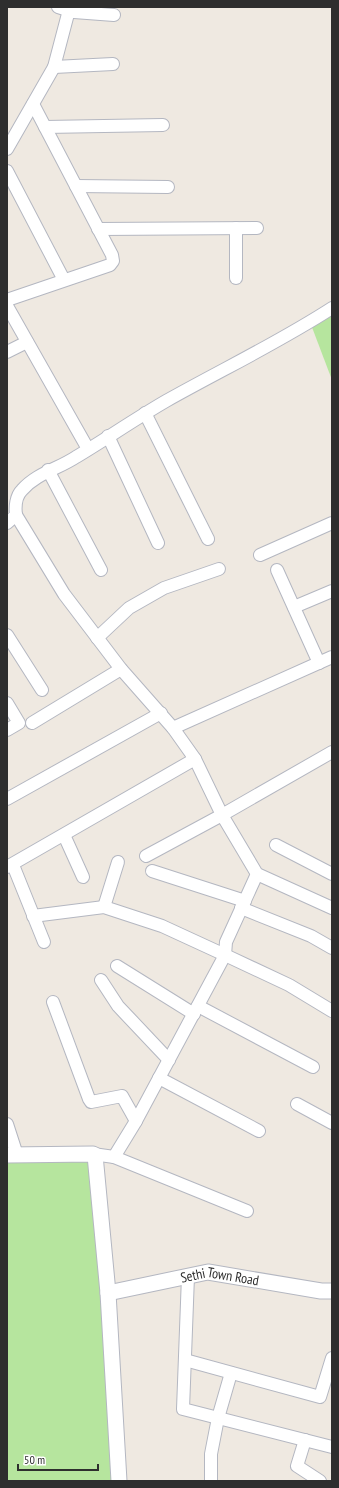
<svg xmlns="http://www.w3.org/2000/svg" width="339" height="1488" viewBox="0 0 339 1488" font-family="'PT Sans Narrow',sans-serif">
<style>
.green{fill:#b6e59e}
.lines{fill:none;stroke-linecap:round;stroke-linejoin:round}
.minor-casing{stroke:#b4b7c1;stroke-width:14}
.tertiary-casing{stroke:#b4b7c1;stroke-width:17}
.minor{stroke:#fff;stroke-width:12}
.tertiary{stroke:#fff;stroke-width:15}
.labels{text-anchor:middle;stroke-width:4;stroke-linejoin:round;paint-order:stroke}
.street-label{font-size:14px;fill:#2e2e2e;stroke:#fff}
</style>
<rect width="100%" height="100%" fill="#efe9e1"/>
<g class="green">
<polygon points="332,308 332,380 310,322"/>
<polygon points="93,1154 124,1481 7,1481 7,1156"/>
</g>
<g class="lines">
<defs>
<g id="minor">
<polyline points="58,7 74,12 114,15"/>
<polyline points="54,67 113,64"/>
<polyline points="45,127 163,125"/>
<polyline points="7,149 54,67 69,10"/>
<polyline points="7,171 64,280"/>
<polyline points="76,186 168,187"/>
<polyline points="236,228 236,278"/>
<polyline points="98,229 257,228"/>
<polyline points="7,300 110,265 113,261 112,255 33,104"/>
<polyline points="7,306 88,449"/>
<polyline points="7,352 27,342"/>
<polyline points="145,413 208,539"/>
<polyline points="108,436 158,543"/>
<polyline points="48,470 101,570"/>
<polyline points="16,515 64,594 121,669 173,728 195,759 222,815 257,874 332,908"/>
<path d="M7,523L16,515C15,507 16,496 22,490C37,473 58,469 76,457C106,439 135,419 166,401C221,370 278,343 332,308"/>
<polyline points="260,555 332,523"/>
<polyline points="277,570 319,663"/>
<polyline points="294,607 332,591"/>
<polyline points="7,635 42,690"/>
<polyline points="97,638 129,608 164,588 219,569"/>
<polyline points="7,703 19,723 7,730"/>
<polyline points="32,723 121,669"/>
<polyline points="173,728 332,657"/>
<polyline points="7,799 161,713"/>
<polyline points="64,835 83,877"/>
<polyline points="276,845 332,874"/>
<polyline points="146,856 222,815 332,752"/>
<polyline points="13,865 44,942"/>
<polyline points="7,867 195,759"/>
<polyline points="152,871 245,901"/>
<polyline points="104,907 118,862"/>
<polyline points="241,908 311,936 332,948"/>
<polyline points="33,916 104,907 162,926 225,955 289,985 332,1011"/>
<polyline points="117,966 194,1014"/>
<polyline points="101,980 118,1006 169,1060"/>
<polyline points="53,1002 89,1099 91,1102 122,1096 136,1121"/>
<polyline points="198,1006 313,1067"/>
<polyline points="159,1078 259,1131"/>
<polyline points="297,1104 332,1123"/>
<polyline points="7,1124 17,1155"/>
<polyline points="93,1154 114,1157 136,1121 225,955 226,942 257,874"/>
<polyline points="114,1157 247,1211"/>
<polyline points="188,1276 183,1409 332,1447"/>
<polyline points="185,1360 320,1397 332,1358"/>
<polyline points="305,1440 297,1466 320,1481"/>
<polyline points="211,1481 211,1454 218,1418 231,1373"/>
</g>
<g id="tertiary">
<polyline points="7,1155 93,1154 95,1155 108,1293 119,1481"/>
<path id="s1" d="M108,1293L208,1272L321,1291H332"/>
</g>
</defs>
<use href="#minor" class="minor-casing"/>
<use href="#tertiary" class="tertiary-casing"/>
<use href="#minor" class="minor"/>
<use href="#tertiary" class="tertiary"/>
</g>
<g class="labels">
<g class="street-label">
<text dy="5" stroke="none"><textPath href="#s1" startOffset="114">Sethi Town Road</textPath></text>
</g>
</g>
<rect width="339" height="1488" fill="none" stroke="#2e2e2e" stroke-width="16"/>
<path d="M18 1464v6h80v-6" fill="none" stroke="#2e2e2e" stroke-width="2"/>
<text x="24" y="1464" font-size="12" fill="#2e2e2e" stroke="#ffffff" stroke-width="3" paint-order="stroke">50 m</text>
</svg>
